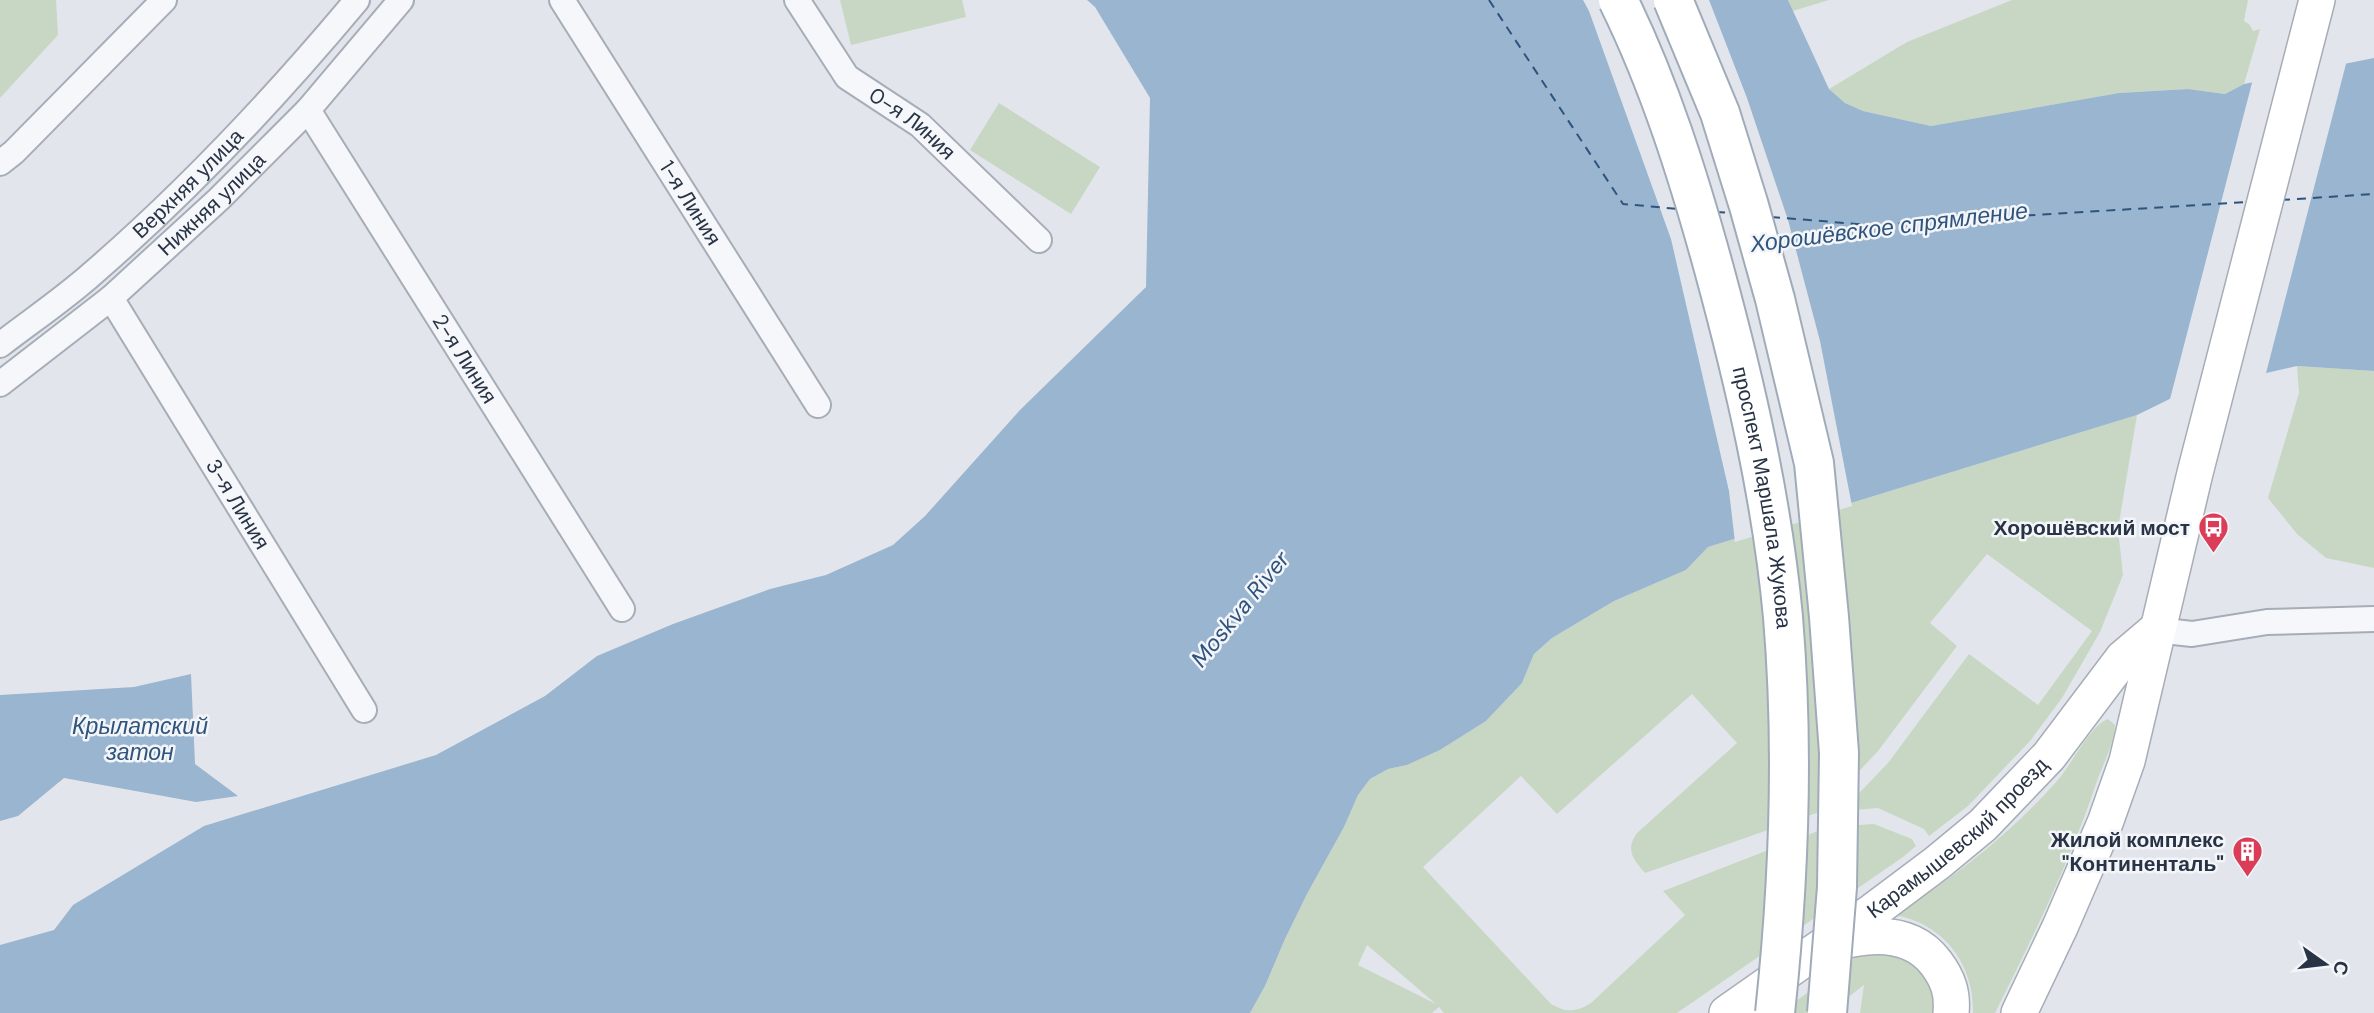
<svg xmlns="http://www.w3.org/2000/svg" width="2374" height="1013" viewBox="0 0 2374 1013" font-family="'DM Sans',sans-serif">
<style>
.green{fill:#c8d7c3;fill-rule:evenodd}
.water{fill:#9ab5cf}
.pier{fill:#e2e6ec}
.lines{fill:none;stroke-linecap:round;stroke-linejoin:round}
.ferry{stroke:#2e547e;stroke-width:2;stroke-dasharray:9 7;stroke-linecap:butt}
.street-casing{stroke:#a6adb7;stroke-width:28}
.secondary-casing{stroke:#a6adb7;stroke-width:38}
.street{stroke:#f6f7fa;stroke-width:24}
.secondary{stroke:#fff;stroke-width:35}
.primary-bridge-casing{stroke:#a0abb9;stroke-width:42;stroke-linecap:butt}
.primary-bridge{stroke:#fff;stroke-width:38}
.labels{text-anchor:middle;stroke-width:5;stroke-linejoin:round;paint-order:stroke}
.street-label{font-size:21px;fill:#283446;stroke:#f3f5f9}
.poi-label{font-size:21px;font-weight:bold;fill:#283446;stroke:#f3f5f9;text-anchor:end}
.water-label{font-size:23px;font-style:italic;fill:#2e547e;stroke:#f3f5f9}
</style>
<rect width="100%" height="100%" fill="#e2e6ec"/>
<g class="green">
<polygon points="0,0 56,0 58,35 0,98"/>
<polygon points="840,0 962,0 966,17 851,45"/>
<polygon points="1788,0 1829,0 1793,11"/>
<polygon points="2012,0 2248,0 2244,21 2249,24 2253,31 2260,29 2244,84 2225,94 2188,89 2119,93 1931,126 1863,111 1845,103 1829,89 1907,42"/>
<polygon points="999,103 1100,167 1071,214 970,150"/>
<polygon points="2297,366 2374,371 2374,568 2326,558 2297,534 2268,498 2299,393"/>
<path d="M2137,415L2118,529L2123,575L2100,632L2062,698L2030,741L1968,806L1929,836L1924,829L1878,808L1842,811L1888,763L1969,654L2038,705L2092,631L1987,554L1930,623L1957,646L1878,751L1822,811L1645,873C1633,859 1625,850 1637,833L1737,743L1692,694L1557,814L1521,776L1423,867L1551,1004C1567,1013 1576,1012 1591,1003L1685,915L1663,891L1828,827L1874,824L1912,839L1916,846L1903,857L1677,1013H1444L1439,1007L1432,1013H1250L1265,986L1285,939L1307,894L1344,827L1358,795L1370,779L1388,769L1407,765L1440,750L1486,721L1522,683L1534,654L1552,638L1614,601L1686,570L1708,547ZM1367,945L1436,1004L1358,965Z"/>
<path d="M2108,719L2115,725C2114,744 2103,764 2097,781C2070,862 2033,937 1995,1013H1973C1974,964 1944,924 1895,915C1955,877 2010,834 2057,781C2071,766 2091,724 2108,719Z"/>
<polygon points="1889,947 1924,962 1940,1013 1860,1013 1864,985 1828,1013 1780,1013 1864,951"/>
</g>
<g class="water">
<polygon points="1087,0 1788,0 1829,89 1845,103 1863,111 1931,126 2119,93 2188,89 2225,94 2244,84 2374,58 2374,371 2297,366 2184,392 2137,415 1708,547 1686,570 1614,601 1552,638 1534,654 1522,683 1486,721 1440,750 1407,765 1388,769 1370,779 1358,795 1344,827 1307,894 1285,939 1265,986 1250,1013 0,1013 0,945 54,930 73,905 204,826 436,755 545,696 597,656 673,624 770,589 826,575 893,545 925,516 1020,410 1146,287 1150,98 1095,7"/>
<polygon points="191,674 195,764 238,796 196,802 64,778 18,816 0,821 0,695 134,687"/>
</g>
<g class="pier">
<polygon points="1583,0 1709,0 1747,98 1788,220 1820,341 1852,506 1735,542 1729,491 1671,239 1589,11"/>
<polygon points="2347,60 2265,377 2185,395 2169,403 2253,79"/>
</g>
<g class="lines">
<g class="ferry">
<polyline points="1489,0 1623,204 1679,209"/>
<polyline points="2281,200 2374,194"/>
<polyline points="1716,212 1731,213"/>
<polyline points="1771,217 1870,225 2248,202"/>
</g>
<defs>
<g id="street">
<path id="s1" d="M562,0L818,405"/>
<path id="s2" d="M797,0L847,77L920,125L1039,240"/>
<path id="s3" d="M308,110L622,609"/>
<polyline points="0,163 14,152 164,0"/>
<path id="s4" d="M111,298L364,710"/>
<path id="s5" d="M0,345C31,321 64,299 93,273C189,190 276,97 357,0"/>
<path id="s6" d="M0,384L111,298L219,199L308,110L401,0"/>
<polyline points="2156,630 2192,634 2267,622 2374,619"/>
</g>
<g id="secondary">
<path d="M1832,944C1869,933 1911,930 1936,963C1948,979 1953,993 1951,1013"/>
<path id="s7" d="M1727,1013L1873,911L1937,863L1983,825L2049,756L2123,658L2156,630"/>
<polyline points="2019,1013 2060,927 2105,823 2127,761 2195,473 2317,0"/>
</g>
</defs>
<use href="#street" class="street-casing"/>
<use href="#secondary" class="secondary-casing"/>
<use href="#street" class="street"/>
<use href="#secondary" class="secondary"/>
<defs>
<g id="primary-bridge">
<path id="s8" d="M1618,0C1660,85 1689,178 1714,269C1745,383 1772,499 1783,617C1794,748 1789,882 1775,1013"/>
<polyline points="1673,0 1720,113 1749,206 1775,299 1814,463 1829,617 1839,753 1837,887 1827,1013"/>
</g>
</defs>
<use href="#primary-bridge" class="primary-bridge-casing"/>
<use href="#primary-bridge" class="primary-bridge"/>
</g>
<defs>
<symbol id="bus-pin" viewBox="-11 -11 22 30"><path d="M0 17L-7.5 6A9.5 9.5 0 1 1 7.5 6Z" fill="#db3d58" stroke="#f3f5f9"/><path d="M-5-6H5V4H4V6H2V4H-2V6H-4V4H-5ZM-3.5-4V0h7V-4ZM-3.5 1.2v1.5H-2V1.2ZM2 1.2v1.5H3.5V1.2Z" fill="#fff"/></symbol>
<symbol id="building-pin" viewBox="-11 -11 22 30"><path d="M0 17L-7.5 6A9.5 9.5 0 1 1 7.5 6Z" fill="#db3d58" stroke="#f3f5f9"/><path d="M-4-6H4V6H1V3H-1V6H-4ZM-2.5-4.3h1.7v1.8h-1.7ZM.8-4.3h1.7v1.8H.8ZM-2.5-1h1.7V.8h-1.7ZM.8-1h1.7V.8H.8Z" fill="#fff"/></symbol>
</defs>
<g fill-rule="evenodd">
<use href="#bus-pin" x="2196" y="510" width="35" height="47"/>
<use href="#building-pin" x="2230" y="834" width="35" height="47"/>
</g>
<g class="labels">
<g class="street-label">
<text dy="7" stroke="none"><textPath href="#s2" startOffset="172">0-я Линия</textPath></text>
<text dy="7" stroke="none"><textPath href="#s5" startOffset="248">Верхняя улица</textPath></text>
<text dy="7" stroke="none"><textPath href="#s1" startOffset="240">1-я Линия</textPath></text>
<text dy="7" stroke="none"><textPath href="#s6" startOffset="278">Нижняя улица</textPath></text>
<text dy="7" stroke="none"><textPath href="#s3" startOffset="294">2-я Линия</textPath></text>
<text dy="7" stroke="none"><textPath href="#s8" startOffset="520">проспект Маршала Жукова</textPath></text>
<text dy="7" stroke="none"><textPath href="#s4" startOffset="242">3-я Линия</textPath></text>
<text dy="7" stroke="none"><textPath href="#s7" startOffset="290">Карамышевский проезд</textPath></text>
</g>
<g class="poi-label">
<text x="2190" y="535">Хорошёвский мост</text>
<text x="2224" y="847">Жилой комплекс<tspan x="2224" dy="24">"Континенталь"</tspan></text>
</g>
<g class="water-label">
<text transform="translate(1889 227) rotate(-7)" y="8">Хорошёвское спрямление</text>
<text transform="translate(1240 609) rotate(-51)" y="8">Moskva River</text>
<text x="140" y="734">Крылатский<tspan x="140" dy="26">затон</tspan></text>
</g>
</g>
<g transform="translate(2325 964) rotate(104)" stroke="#f3f5f9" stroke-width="5" paint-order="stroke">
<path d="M0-5L12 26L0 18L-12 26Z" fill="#283446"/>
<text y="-10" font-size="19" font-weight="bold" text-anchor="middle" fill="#283446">С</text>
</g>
</svg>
